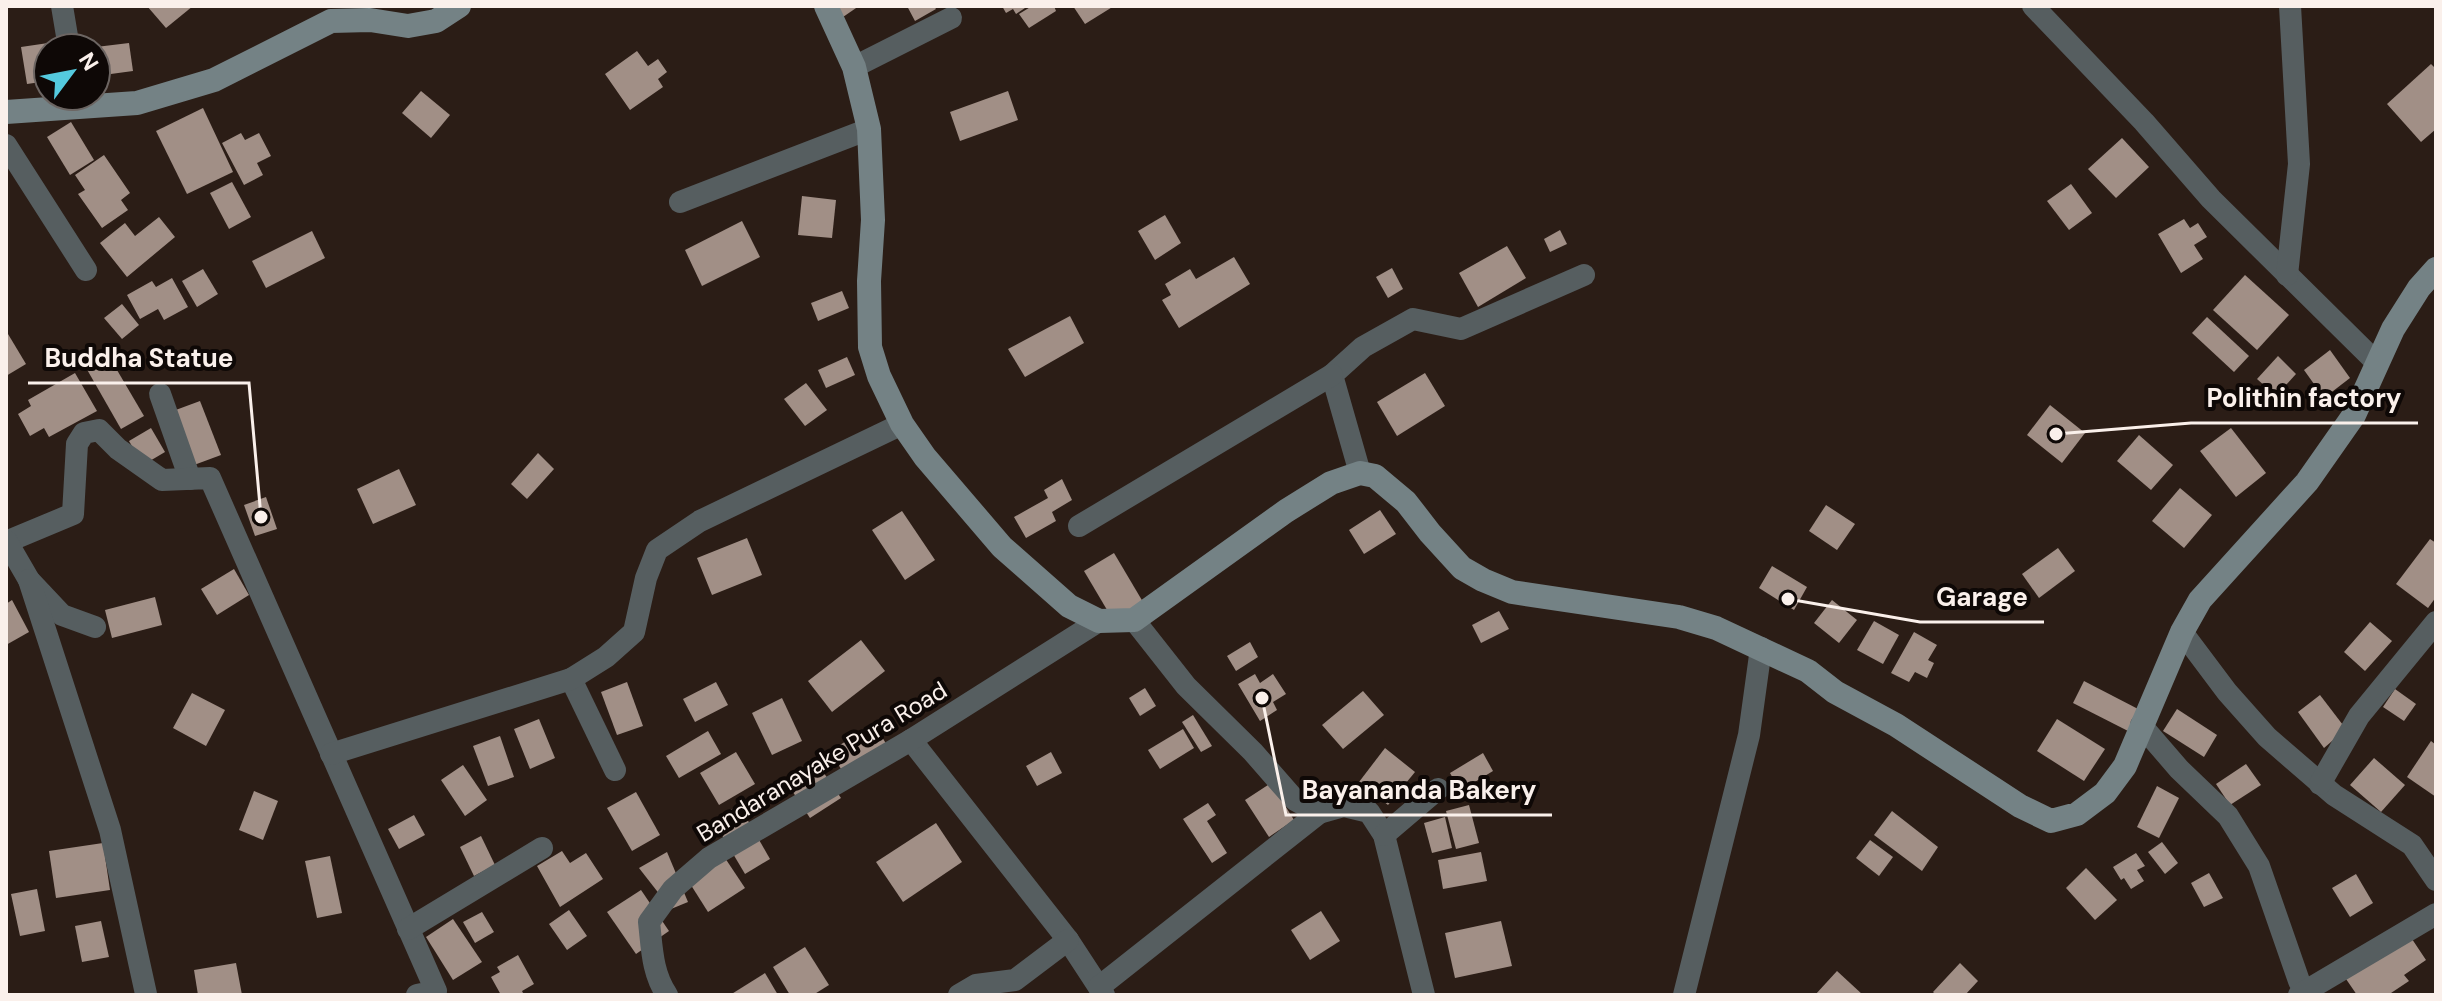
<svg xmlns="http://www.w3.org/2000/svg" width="2442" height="1001" viewBox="0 0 2442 1001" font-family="'DM Sans',sans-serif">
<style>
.building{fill:#a18f86}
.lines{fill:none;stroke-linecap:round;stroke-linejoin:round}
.street{stroke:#565e60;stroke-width:22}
.secondary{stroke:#748285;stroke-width:24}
.labels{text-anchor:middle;stroke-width:8;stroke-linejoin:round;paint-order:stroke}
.street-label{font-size:24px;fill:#faf0eb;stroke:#0e0806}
.leader{fill:none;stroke:#faf0eb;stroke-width:3}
.callout-dot{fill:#faf0eb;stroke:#0e0806;stroke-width:3}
.callout-label{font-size:26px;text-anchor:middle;font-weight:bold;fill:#faf0eb;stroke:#0e0806;stroke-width:8;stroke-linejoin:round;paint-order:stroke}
</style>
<rect width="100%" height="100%" fill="#2b1d16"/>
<g class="building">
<polygon points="147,6 193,6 166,28"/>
<polygon points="836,6 859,6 843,17"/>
<polygon points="907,6 934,6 936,9 915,21"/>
<polygon points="1002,6 1028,6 1016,14 1013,9 1006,13"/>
<polygon points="1032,6 1054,6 1056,11 1029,28 1019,14"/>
<polygon points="1073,6 1114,6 1085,24"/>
<polygon points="55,42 56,48 48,48 48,81 27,84 21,47"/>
<polygon points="129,43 133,71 96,76 96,47"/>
<polygon points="637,51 648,66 658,59 667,72 658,79 663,87 630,110 605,74"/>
<polygon points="2431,64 2436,69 2436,129 2421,142 2387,104"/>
<polygon points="421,91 450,115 431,138 402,113"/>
<polygon points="1008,91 1018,120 960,141 950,112"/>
<polygon points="203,108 233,172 187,194 156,131"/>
<polygon points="71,122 94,160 70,175 47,137"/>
<polygon points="241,133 245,140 259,133 271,156 257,163 263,175 244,185 222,143"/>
<polygon points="2122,138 2149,167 2116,198 2088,169"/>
<polygon points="104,155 130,193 121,200 128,210 102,228 78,194 85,190 75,175"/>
<polygon points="232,182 251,217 229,229 210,193"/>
<polygon points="2071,184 2092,213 2069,230 2047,201"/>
<polygon points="802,196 836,200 832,238 798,235"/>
<polygon points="1165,215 1181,243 1155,260 1138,231"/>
<polygon points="159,217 175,237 127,277 100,243 125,223 135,236"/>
<polygon points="2184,219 2190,228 2198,223 2207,237 2194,245 2203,259 2181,273 2158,234"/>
<polygon points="742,221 760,257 702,286 685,250"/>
<polygon points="1560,230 1567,244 1550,252 1544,239"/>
<polygon points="312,231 325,258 266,288 252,261"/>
<polygon points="1507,246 1526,278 1478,307 1459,273"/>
<polygon points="1234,257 1250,284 1179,328 1162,300 1171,295 1165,284 1190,269 1196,279"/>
<polygon points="1392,268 1403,289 1388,298 1376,277"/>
<polygon points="203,269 218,294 197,307 182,281"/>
<polygon points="2245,275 2289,315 2257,350 2213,310"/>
<polygon points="172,278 188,307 164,320 158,309 140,319 127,295 152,281 156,287"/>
<polygon points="842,291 849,308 818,321 811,303"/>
<polygon points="122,304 139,325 122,339 104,318"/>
<polygon points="1070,316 1084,343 1025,377 1008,349"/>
<polygon points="2207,317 2249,356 2234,372 2192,333"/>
<polygon points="8,334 26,364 6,376 6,335"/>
<polygon points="2330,350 2350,378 2324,398 2304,370"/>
<polygon points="107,353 144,416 121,429 85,366"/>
<polygon points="2278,356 2296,374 2276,396 2257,379"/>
<polygon points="847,357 855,375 826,388 818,370"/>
<polygon points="75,373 97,411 49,437 44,428 30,436 18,414 31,406 28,400"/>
<polygon points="1425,373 1445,406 1397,436 1377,402"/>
<polygon points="806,383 827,410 805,426 784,399"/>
<polygon points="200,401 221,455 194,465 173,411"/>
<polygon points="2050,405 2085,433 2062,463 2027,435"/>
<polygon points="151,428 165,452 143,465 129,441"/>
<polygon points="2231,428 2266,473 2236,497 2200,451"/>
<polygon points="2139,435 2173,465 2151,490 2117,461"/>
<polygon points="538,453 554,469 527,499 511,484"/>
<polygon points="399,469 416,505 373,524 357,489"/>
<polygon points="1062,479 1072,500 1052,512 1056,521 1026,538 1014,517 1048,498 1044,490"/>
<polygon points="2180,488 2212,515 2184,548 2152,521"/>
<polygon points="266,497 277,529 255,536 244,505"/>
<polygon points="1826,505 1855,524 1837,550 1809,531"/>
<polygon points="1380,510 1396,534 1364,554 1349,530"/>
<polygon points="902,511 935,560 905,580 872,530"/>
<polygon points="747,538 762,575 712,595 697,558"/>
<polygon points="2430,539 2436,543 2436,597 2428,608 2396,584"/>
<polygon points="2058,548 2075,571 2039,598 2022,574"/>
<polygon points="1114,553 1143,602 1113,620 1084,571"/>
<polygon points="1772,566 1807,587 1794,610 1759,588"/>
<polygon points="234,569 249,595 217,615 201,589"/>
<polygon points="155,597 162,625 112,638 105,610"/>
<polygon points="12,600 29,632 6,645 6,604"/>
<polygon points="1832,600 1857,620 1839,643 1814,623"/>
<polygon points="1499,611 1509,629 1481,643 1472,625"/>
<polygon points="1874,621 1899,635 1883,664 1857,650"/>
<polygon points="2370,622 2392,641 2365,671 2344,652"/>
<polygon points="1914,632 1937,645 1928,660 1934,663 1927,678 1915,672 1909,682 1891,673"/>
<polygon points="861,640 885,671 832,712 808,681"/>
<polygon points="1250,642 1258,657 1236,671 1227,656"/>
<polygon points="1255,674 1260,683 1273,674 1286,694 1273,702 1277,710 1260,721 1238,684"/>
<polygon points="2084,681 2140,710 2130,732 2073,703"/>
<polygon points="627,682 643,726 617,735 601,692"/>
<polygon points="716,682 728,705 695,722 683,699"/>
<polygon points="1145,688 1156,706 1140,716 1129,698"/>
<polygon points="2395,689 2416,704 2404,721 2383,707"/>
<polygon points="1363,691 1384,715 1343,749 1322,725"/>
<polygon points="192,693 225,710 206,746 173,728"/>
<polygon points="2320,695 2346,729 2324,748 2298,712"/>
<polygon points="782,698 802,741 772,755 752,713"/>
<polygon points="2177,709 2217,735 2204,757 2163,731"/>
<polygon points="1193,715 1212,746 1201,752 1182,722"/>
<polygon points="539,719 555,758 530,769 514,729"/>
<polygon points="2057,719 2105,749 2084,781 2037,751"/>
<polygon points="874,724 893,755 849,782 830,751"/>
<polygon points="1183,729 1194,748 1160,769 1148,750"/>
<polygon points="708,731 721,754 679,778 666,756"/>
<polygon points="500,736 514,777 488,786 473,746"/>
<polygon points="2431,741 2436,745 2436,797 2407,777"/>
<polygon points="1385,748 1415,772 1388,805 1359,782"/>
<polygon points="736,752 755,784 719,805 700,773"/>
<polygon points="1051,752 1062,773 1037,786 1026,766"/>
<polygon points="1483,753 1493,771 1460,791 1450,773"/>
<polygon points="2374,758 2405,785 2381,812 2350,785"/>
<polygon points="817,763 841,798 810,818 787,783"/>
<polygon points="2246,764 2261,785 2230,805 2216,784"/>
<polygon points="463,765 487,800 465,816 441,780"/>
<polygon points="1271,783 1294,820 1269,837 1245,800"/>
<polygon points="2157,786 2179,798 2159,838 2137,827"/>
<polygon points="254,791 278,801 263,840 239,830"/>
<polygon points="636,792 660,835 632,851 607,808"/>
<polygon points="1208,803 1216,815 1207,821 1227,853 1212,863 1183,819"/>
<polygon points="739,805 770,859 745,874 713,820"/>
<polygon points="1469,805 1479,843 1456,849 1446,811"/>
<polygon points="1892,811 1938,847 1922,871 1874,835"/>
<polygon points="414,815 425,835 399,849 388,829"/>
<polygon points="1445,817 1452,848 1432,853 1424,823"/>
<polygon points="936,823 962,862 903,902 876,862"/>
<polygon points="481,836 495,865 474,876 460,847"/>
<polygon points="1870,840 1893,857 1879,876 1856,858"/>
<polygon points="2162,842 2178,863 2165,874 2148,852"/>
<polygon points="103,843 110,890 56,898 49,851"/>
<polygon points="562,851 570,863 586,853 603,879 560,907 537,866"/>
<polygon points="667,852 688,902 671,909 639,868"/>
<polygon points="1481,852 1487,881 1443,889 1438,860"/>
<polygon points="2136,853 2145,866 2137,870 2144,881 2131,889 2124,878 2121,880 2113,867"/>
<polygon points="330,856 342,913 317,918 305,861"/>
<polygon points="725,858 745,888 708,912 689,882"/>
<polygon points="2086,868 2117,900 2095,920 2066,888"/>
<polygon points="2209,873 2223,898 2204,907 2191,883"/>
<polygon points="2356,874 2373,903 2350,917 2332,888"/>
<polygon points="37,889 45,931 20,936 11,894"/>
<polygon points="641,890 669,931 636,954 607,912"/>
<polygon points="569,910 587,936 567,950 549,924"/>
<polygon points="1321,911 1340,941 1310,960 1291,930"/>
<polygon points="482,912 494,932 475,943 463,922"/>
<polygon points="453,919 482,962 453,980 426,937"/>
<polygon points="101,921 109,957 82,962 75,926"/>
<polygon points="1501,921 1512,966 1455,978 1445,933"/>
<polygon points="2412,939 2426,960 2404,975 2409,981 2388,995 2357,995 2346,979"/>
<polygon points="805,947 829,985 813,995 790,995 773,967"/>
<polygon points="518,955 534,984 522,991 524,995 501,995 491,977 500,972 497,967"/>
<polygon points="236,963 242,995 198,995 194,970"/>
<polygon points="1960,963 1978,981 1965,995 1936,995 1933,992"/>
<polygon points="1837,971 1863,995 1815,995"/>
<polygon points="765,973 778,995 730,995"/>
</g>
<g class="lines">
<g class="street">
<polyline points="62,6 69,48"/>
<polyline points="2033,6 2144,122 2211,199 2377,363"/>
<polyline points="854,67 951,18"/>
<polyline points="6,145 86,270"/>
<polyline points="680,202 869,129"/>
<polyline points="2287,275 2299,164 2290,6"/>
<polyline points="160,394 190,479"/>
<polyline points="1360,473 1332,375 1363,347 1413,319 1461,329 1584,275"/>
<polyline points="1079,526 1332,375"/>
<polyline points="6,542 73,514 77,444 84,433 99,430 118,449 162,480 210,478 436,991 417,995"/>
<polyline points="7,542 29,580 62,615 95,627"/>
<polyline points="29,580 110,830 146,994"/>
<polyline points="1134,620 1186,686 1253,752 1295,800 1319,813 1344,806 1369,812 1384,835 1424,995"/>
<polyline points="2182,632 2227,692 2267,737 2334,795 2412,845 2436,880"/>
<polyline points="571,679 615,770"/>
<polyline points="2141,725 2179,769 2228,816 2259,866 2299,981 2305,991"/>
<polyline points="911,740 1068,940 1104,995"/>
<polyline points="331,754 571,679 606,657 634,632 646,578 657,550 700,521 902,424"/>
<polyline points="2320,784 2359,716 2436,622"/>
<polyline points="1384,835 1438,789"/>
<polyline points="408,929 542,848"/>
<polyline points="1099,987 1319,813"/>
<path d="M667,995C652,973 652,948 649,922L673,889L709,858L911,740L1099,621"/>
<polyline points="959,995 976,985 1015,980 1068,940"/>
<polyline points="1684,995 1749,735 1761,648"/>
<polyline points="2299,995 2436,914"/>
</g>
<g class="secondary">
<polyline points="826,6 854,67 869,129 873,220 869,281 870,347 879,376 902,424 925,457 1002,547 1069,606 1099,621 1134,620 1286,511 1331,483 1360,473 1375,476 1406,502 1430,533 1462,568 1483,580 1512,592 1679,617 1716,628 1808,671 1835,692 1896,725 2020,806 2051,821 2077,814 2105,793 2125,766 2182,632 2200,600 2307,482 2354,415 2393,329 2419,288 2436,269"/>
<polyline points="6,112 137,103 214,80 331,21 370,20 408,26 436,21 459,6"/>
</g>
</g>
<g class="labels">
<g class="street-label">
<text transform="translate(822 762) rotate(-31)" y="8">Bandaranayake Pura Road</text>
</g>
</g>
<path class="leader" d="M261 517L249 383H28M2056 434L2191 423H2418M1788 599L1920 622H2044M1262 698L1286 815H1552"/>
<g class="callout-dot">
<circle cx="261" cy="517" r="8"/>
<circle cx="2056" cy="434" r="8"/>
<circle cx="1788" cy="599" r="8"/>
<circle cx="1262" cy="698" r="8"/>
</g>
<g class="callout-label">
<text x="139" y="367">Buddha Statue</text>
<text x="2304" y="407">Polithin factory</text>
<text x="1982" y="606">Garage</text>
<text x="1419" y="799">Bayananda Bakery</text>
</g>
<rect width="2442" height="1001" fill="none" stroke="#faf0eb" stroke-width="16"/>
<g transform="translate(72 72) rotate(58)"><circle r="38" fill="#0e0806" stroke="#6c6562" stroke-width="2"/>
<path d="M0-6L14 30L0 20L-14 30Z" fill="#54cade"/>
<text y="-12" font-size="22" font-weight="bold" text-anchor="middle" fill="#faf0eb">N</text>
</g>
</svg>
